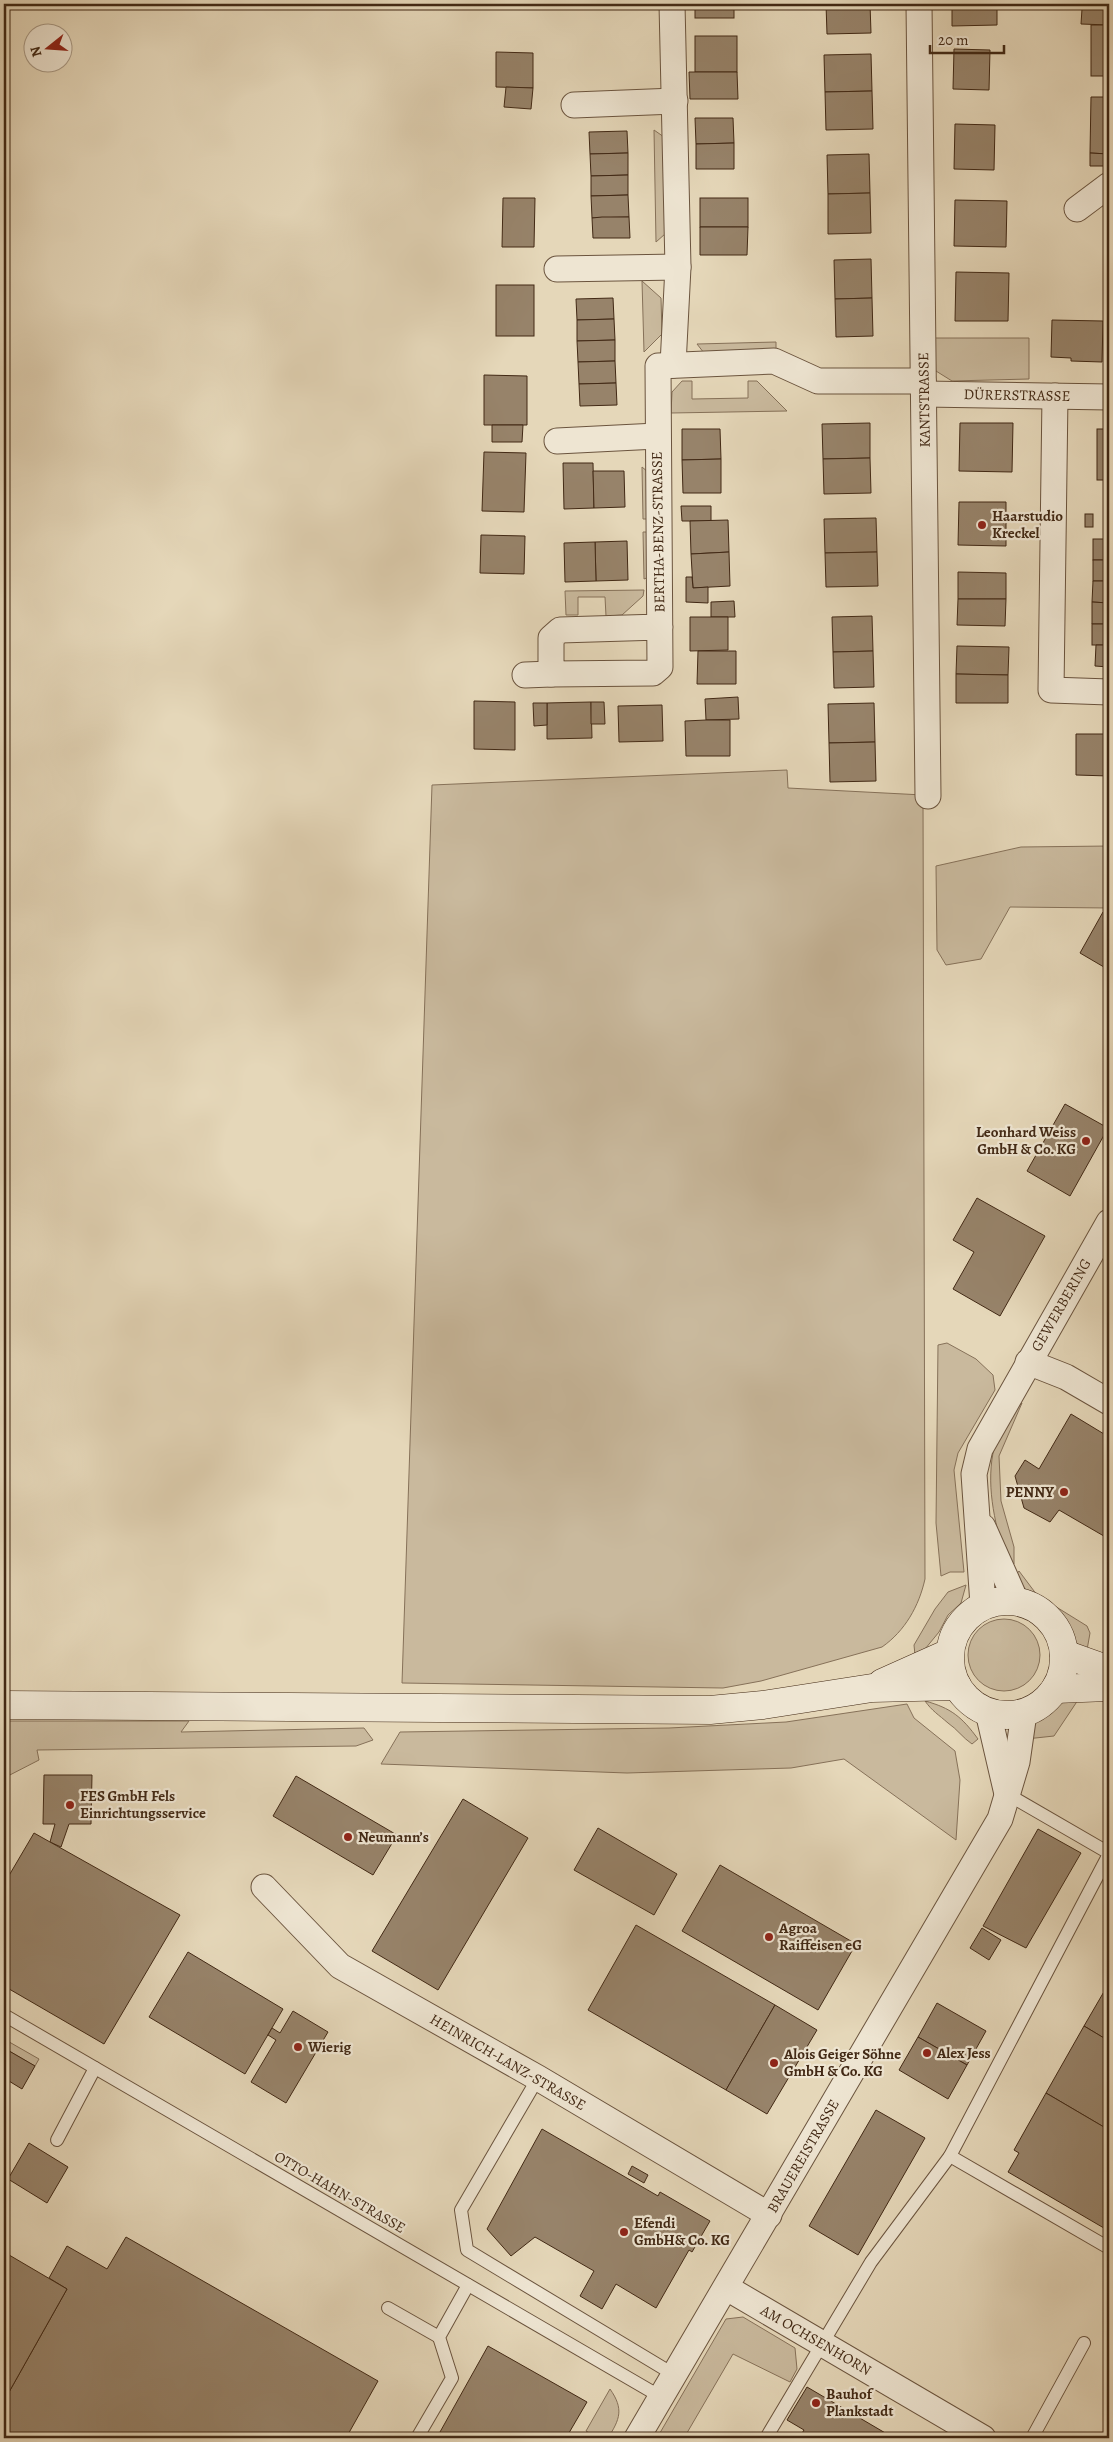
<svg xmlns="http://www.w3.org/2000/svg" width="1113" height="2442" viewBox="0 0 1113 2442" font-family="Alegreya,serif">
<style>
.green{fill:#c9b99d;stroke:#867159}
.building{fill:#97836a;stroke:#422915}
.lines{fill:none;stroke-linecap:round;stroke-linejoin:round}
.lane-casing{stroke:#6b543e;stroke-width:14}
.street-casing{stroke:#6b543e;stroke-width:27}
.secondary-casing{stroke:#422915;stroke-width:29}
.lane{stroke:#eee5d2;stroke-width:12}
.street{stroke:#eee5d2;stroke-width:25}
.secondary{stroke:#eee5d2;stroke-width:28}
.poi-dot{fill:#8f2418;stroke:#eee5d2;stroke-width:2}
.labels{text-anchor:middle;stroke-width:4.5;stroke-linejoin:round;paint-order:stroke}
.street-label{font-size:15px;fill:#422915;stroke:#eee5d2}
.poi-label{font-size:15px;font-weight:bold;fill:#422915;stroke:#eee5d2;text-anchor:start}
</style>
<rect width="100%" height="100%" fill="#e5d7b9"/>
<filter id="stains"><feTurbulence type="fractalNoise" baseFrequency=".004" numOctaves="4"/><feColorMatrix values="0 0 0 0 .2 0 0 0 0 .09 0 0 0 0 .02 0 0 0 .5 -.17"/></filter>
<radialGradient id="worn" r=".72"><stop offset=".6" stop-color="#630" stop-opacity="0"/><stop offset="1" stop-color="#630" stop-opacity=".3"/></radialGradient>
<g class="green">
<polygon points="654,130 664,137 665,234 656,242"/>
<polygon points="642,281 661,298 662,334 644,352"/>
<polygon points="930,338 1029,338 1029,379 952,381 936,371 930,361"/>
<polygon points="776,342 776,351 704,353 697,344"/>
<polygon points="682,381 692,381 692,399 748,398 748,381 757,381 787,411 671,413 672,392"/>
<polygon points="642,467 648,472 649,519 643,519"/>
<polygon points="643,532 648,532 649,577 644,579"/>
<polygon points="644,590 643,596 622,615 606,616 605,597 578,597 578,615 566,615 565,591"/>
<path d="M787,770L788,788L923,795L925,1579C919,1606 905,1631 882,1647L761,1681L723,1688L402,1683L432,785Z"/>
<polygon points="1109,846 1109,908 1010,907 981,959 946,965 937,950 936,866 1021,847"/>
<polygon points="947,1343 976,1359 993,1375 995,1390 958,1453 954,1470 964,1572 950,1572 941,1576 936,1523 938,1345"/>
<path d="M1022,1403L999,1456L1001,1501L1014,1547V1564L1007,1563C996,1528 986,1490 993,1453C995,1445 1001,1436 1005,1429C1010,1419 1014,1411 1022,1403Z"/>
<path d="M1019,1571L1037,1595L1087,1626L1090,1633L1087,1650C1067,1640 1061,1621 1045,1606C1033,1595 1023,1590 1015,1576Z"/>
<polygon points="966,1585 961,1603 948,1615 939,1632 925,1649 915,1655 914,1645 935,1609 948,1592"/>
<circle cx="1004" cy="1655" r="36"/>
<path d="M1082,1694L1054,1736L1026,1739C1033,1711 1054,1696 1082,1694Z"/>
<path d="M925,1701C951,1708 962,1717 978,1739L972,1744C963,1738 957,1729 948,1723C939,1715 932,1711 925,1701Z"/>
<polygon points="907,1704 914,1718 955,1751 960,1780 956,1840 844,1759 791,1768 627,1773 381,1764 400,1732 669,1728 786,1722"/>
<polygon points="4,1721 189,1721 181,1732 364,1728 373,1740 356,1746 37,1750 39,1760 4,1778"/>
<polygon points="4,2039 39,2059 35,2066 4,2048"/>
<polygon points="743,2317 795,2348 797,2369 790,2382 733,2354 684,2438 657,2438 726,2319"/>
<path d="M610,2389C624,2409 620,2419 608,2438H598L586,2431Z"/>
</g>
<g class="building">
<rect x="695" y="4" width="39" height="14"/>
<polygon points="826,4 870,4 871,33 827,34"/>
<polygon points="952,4 997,4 997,25 952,26"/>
<polygon points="1082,9 1109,9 1109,25 1081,24"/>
<rect x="1091" y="25" width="18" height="51"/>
<rect x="695" y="36" width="42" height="36"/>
<polygon points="954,49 990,50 989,90 953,89"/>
<polygon points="496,52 533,53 533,88 496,87"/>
<polygon points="871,54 872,91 825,92 824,55"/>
<polygon points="689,72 737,72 738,99 690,99"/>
<polygon points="506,87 533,88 531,109 504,107"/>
<polygon points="872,91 873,129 826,130 825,92"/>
<polygon points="1091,97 1109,97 1109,154 1090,153"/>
<polygon points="695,118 733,118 734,143 696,144"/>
<polygon points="955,124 995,125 994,170 954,169"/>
<polygon points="627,131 628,153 590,154 589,132"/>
<polygon points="734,143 734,169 696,169 696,144"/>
<polygon points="628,153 628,175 591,176 590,154"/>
<polygon points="1090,153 1109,154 1109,166 1090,166"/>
<polygon points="869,154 870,193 828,194 827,155"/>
<polygon points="628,175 628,195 591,196 591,176"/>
<polygon points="870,193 871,233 828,234 828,194"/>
<polygon points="628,195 629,217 592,218 591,196"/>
<polygon points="503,198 535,198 534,247 502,247"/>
<rect x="700" y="198" width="48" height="29"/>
<polygon points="955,200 1007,201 1006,247 954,246"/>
<polygon points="602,217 629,217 630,238 593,238 592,218"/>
<polygon points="700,227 748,227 747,255 700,255"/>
<polygon points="871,259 872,298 835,299 834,260"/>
<polygon points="956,272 1009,273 1008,321 955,321"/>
<rect x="496" y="285" width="38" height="51"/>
<polygon points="613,298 614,319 577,320 576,299"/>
<polygon points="872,298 873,336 836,337 835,299"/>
<polygon points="614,319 615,340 577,341 577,320"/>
<polygon points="1052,320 1103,321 1102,362 1071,361 1071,358 1051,357"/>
<polygon points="615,340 615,361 578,362 577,341"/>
<polygon points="615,361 616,383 579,384 578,362"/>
<polygon points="484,375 527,376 527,425 484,425"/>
<polygon points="616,383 617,405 580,406 579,384"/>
<polygon points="870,423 870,458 823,459 822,424"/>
<polygon points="960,423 1013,423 1012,472 959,471"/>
<polygon points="492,425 523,425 522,442 492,442"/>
<polygon points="682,429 720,429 721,459 682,460"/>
<rect x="1097" y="429" width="12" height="51"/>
<polygon points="484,452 526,453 524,512 482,511"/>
<polygon points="870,458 871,493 824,494 823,459"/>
<polygon points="721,459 721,493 683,493 682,460"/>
<polygon points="563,463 593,463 594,508 564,509"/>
<polygon points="593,471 624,471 625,507 594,508"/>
<polygon points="959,502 1006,502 1006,546 958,545"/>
<polygon points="681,506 711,506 711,521 682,521"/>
<rect x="1085" y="514" width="8" height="13"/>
<polygon points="876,518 877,552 825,553 824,519"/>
<polygon points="728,520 729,552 691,554 690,521"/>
<polygon points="481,535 525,536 524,574 480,573"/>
<rect x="1093" y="539" width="16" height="21"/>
<polygon points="627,541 628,580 596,581 595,542"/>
<polygon points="595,542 596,581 565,582 564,543"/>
<polygon points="729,552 730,586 693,588 691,554"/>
<polygon points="877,552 878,586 826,587 825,553"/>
<rect x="1093" y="560" width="16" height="21"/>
<polygon points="958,572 1006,573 1006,599 958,599"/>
<polygon points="686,577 692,577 693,588 708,587 708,603 686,602"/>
<polygon points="1093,581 1109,581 1109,603 1092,602"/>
<polygon points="958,599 1006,599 1005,626 957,625"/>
<polygon points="734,601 735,617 711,617 711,602"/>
<polygon points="1092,602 1109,603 1109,624 1092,624"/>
<polygon points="872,616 873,651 833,652 832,617"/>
<polygon points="690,617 728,617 728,650 690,651"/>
<rect x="1092" y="624" width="17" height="21"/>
<polygon points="1096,645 1109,645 1109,667 1095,666"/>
<polygon points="957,646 1009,647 1008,675 956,674"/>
<polygon points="698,651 736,651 736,684 697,684"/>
<polygon points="873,651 874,687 834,688 833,652"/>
<polygon points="956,674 1008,675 1008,703 956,703"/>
<polygon points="738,697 739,719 706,720 705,699"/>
<polygon points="474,701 515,702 515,750 474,749"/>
<polygon points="591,702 592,738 547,739 547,703"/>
<polygon points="591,702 604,702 605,724 591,724"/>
<polygon points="533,703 547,703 547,725 534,726"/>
<polygon points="874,703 875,742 829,743 828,704"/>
<polygon points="662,705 663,741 619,742 618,706"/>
<polygon points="706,720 730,720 730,756 686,756 685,721"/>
<polygon points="1076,734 1109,734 1109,776 1076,775"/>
<polygon points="875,742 876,781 830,782 829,743"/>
<polygon points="1103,912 1109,916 1109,970 1080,953"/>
<polygon points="1065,1104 1108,1128 1070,1196 1027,1171"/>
<polygon points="977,1198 1045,1236 1000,1316 953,1289 974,1252 953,1240"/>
<polygon points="1071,1414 1109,1437 1109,1539 1059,1510 1050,1522 1024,1508 1015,1476 1025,1460 1039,1469"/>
<polygon points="44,1775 92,1775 91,1824 69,1824 61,1847 50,1842 55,1824 43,1824"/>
<polygon points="296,1776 397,1835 373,1875 273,1816"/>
<polygon points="463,1799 528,1838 438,1990 372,1951"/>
<polygon points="598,1828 677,1874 654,1915 574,1870"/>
<polygon points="1038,1829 1081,1853 1026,1948 983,1926"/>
<polygon points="34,1833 180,1915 104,2044 4,1986 4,1884"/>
<polygon points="720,1865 856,1944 818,2010 682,1931"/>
<polygon points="636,1925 775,2005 726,2090 588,2010"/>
<polygon points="982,1928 1001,1940 989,1960 970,1948"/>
<polygon points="188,1952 283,2009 245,2074 149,2017"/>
<polygon points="1109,1983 1109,2041 1084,2026"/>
<polygon points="937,2003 986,2031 967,2065 918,2037"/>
<polygon points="775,2005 817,2030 767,2114 726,2090"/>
<polygon points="293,2011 328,2032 286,2103 251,2082 276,2040 268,2035 272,2028 280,2033"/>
<polygon points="1084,2026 1109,2041 1109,2130 1046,2093"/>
<polygon points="918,2037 967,2065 948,2099 899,2070"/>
<polygon points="4,2048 35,2066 22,2089 4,2078"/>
<polygon points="1046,2093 1109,2130 1109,2231 1008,2172 1019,2153 1014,2150"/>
<polygon points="876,2110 925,2138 858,2255 809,2226"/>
<polygon points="4,2112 9,2115 4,2125"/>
<polygon points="542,2129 658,2196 660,2192 710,2221 692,2252 689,2250 656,2308 616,2284 602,2309 580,2296 594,2271 535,2237 511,2256 487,2229"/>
<polygon points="29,2143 68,2167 47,2203 8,2179"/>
<polygon points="632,2166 648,2175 644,2183 628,2174"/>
<polygon points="126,2237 378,2381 346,2438 4,2438 4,2401 67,2289 49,2278 67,2246 107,2269"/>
<polygon points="4,2252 67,2289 4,2401"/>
<polygon points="488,2346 587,2402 566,2438 450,2438 440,2432"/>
<polygon points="807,2387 887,2434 884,2438 799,2438 804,2430 787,2420"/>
</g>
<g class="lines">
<defs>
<g id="lane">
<polyline points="1007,1794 1109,1853"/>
<polyline points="4,2015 661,2397"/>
<polyline points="538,2078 461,2210 467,2250 673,2374"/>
<polyline points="57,2140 95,2068"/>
<polyline points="950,2156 1109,2248"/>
<polyline points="388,2308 439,2337"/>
<polyline points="417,2438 452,2378 439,2337 468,2285"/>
<polyline points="766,2438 871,2262 950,2156 1109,1854"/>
<polyline points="1032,2438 1084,2343"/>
</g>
<g id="street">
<polyline points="672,4 678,267 673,365"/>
<polyline points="919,4 928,796"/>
<polyline points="574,105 675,101"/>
<polyline points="1077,209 1109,185"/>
<polyline points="557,269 678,267"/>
<polyline points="924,394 1109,397"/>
<polyline points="1055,396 1051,690 1109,692"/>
<polyline points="557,441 657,436"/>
<polyline points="660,627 560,630 551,638 551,674 653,673 660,667 658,366 774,361 818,381 923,381"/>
<polyline points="525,675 551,674"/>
<polyline points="1028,1362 1066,1377 1109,1402"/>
<polyline points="983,1527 1016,1601"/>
<polyline points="983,1605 974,1474 980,1449 1109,1222"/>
<polyline points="988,1712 1007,1794"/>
<polyline points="264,1887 340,1966 538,2078 769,2215"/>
<polyline points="727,2288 983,2438"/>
<polyline points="637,2438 1000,1819 1017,1762 1024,1713"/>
</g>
<g id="secondary">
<circle cx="1007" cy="1658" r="57"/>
<polyline points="1064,1654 1109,1670"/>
<polyline points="882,1683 949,1653"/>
<polyline points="1055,1689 1109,1687"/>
<polyline points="4,1705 710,1710 763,1705 872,1688 957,1686"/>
</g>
</defs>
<use href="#lane" class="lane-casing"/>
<use href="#street" class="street-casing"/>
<use href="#secondary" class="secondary-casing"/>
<use href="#lane" class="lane"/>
<use href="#street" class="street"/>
<use href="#secondary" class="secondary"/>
</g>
<g class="poi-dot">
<circle cx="982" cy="525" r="5"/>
<circle cx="1086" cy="1141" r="5"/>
<circle cx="1064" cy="1492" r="5"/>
<circle cx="70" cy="1805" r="5"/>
<circle cx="348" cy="1837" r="5"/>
<circle cx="769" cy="1937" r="5"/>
<circle cx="298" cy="2047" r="5"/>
<circle cx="927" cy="2053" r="5"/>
<circle cx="774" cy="2063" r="5"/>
<circle cx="624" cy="2232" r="5"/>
<circle cx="816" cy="2403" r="5"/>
</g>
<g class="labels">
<g class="street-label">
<text transform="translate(1017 395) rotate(1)" y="5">DÜRERSTRASSE</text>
<text transform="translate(924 400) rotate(-91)" y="5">KANTSTRASSE</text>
<text transform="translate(658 532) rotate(-91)" y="5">BERTHA-BENZ-STRASSE</text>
<text transform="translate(1061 1305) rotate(-60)" y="5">GEWERBERING</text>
<text transform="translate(508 2062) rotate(30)" y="5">HEINRICH-LANZ-STRASSE</text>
<text transform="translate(803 2156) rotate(-60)" y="5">BRAUEREISTRASSE</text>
<text transform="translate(340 2192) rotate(30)" y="5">OTTO-HAHN-STRASSE</text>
<text transform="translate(816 2340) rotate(30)" y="5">AM OCHSENHORN</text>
</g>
<g class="poi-label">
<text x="992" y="521">Haarstudio<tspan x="992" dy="17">Kreckel</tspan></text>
<text x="1076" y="1137" text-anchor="end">Leonhard Weiss<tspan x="1076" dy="17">GmbH &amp; Co. KG</tspan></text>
<text x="1054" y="1497" text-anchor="end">PENNY</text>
<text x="80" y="1801">FES GmbH Fels<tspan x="80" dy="17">Einrichtungsservice</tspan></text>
<text x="358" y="1842">Neumann’s</text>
<text x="779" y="1933">Agroa<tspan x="779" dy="17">Raiffeisen eG</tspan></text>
<text x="308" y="2052">Wierig</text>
<text x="937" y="2058">Alex Jess</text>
<text x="784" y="2059">Alois Geiger Söhne<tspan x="784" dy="17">GmbH &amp; Co. KG</tspan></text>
<text x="634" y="2228">Efendi<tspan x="634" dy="17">GmbH&amp; Co. KG</tspan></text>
<text x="826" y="2399">Bauhof<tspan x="826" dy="17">Plankstadt</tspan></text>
</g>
</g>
<rect width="1113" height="2442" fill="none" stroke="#e5d7b9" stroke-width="20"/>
<rect x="5" y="5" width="1103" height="2432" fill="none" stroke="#422915" stroke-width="2.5"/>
<rect x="10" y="10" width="1093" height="2422" fill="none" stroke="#422915"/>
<g transform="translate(48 48) rotate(253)"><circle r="24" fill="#eee5d2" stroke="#a99a86"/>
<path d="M0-4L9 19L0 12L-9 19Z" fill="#8f2418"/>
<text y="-8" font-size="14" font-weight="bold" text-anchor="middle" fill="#422915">N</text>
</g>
<path d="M930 45v8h74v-8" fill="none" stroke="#422915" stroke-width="2.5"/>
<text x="938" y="45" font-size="15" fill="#422915" stroke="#eee5d2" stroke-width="4" paint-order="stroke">20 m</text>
<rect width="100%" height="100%" filter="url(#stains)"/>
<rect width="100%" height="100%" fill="url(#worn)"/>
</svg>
